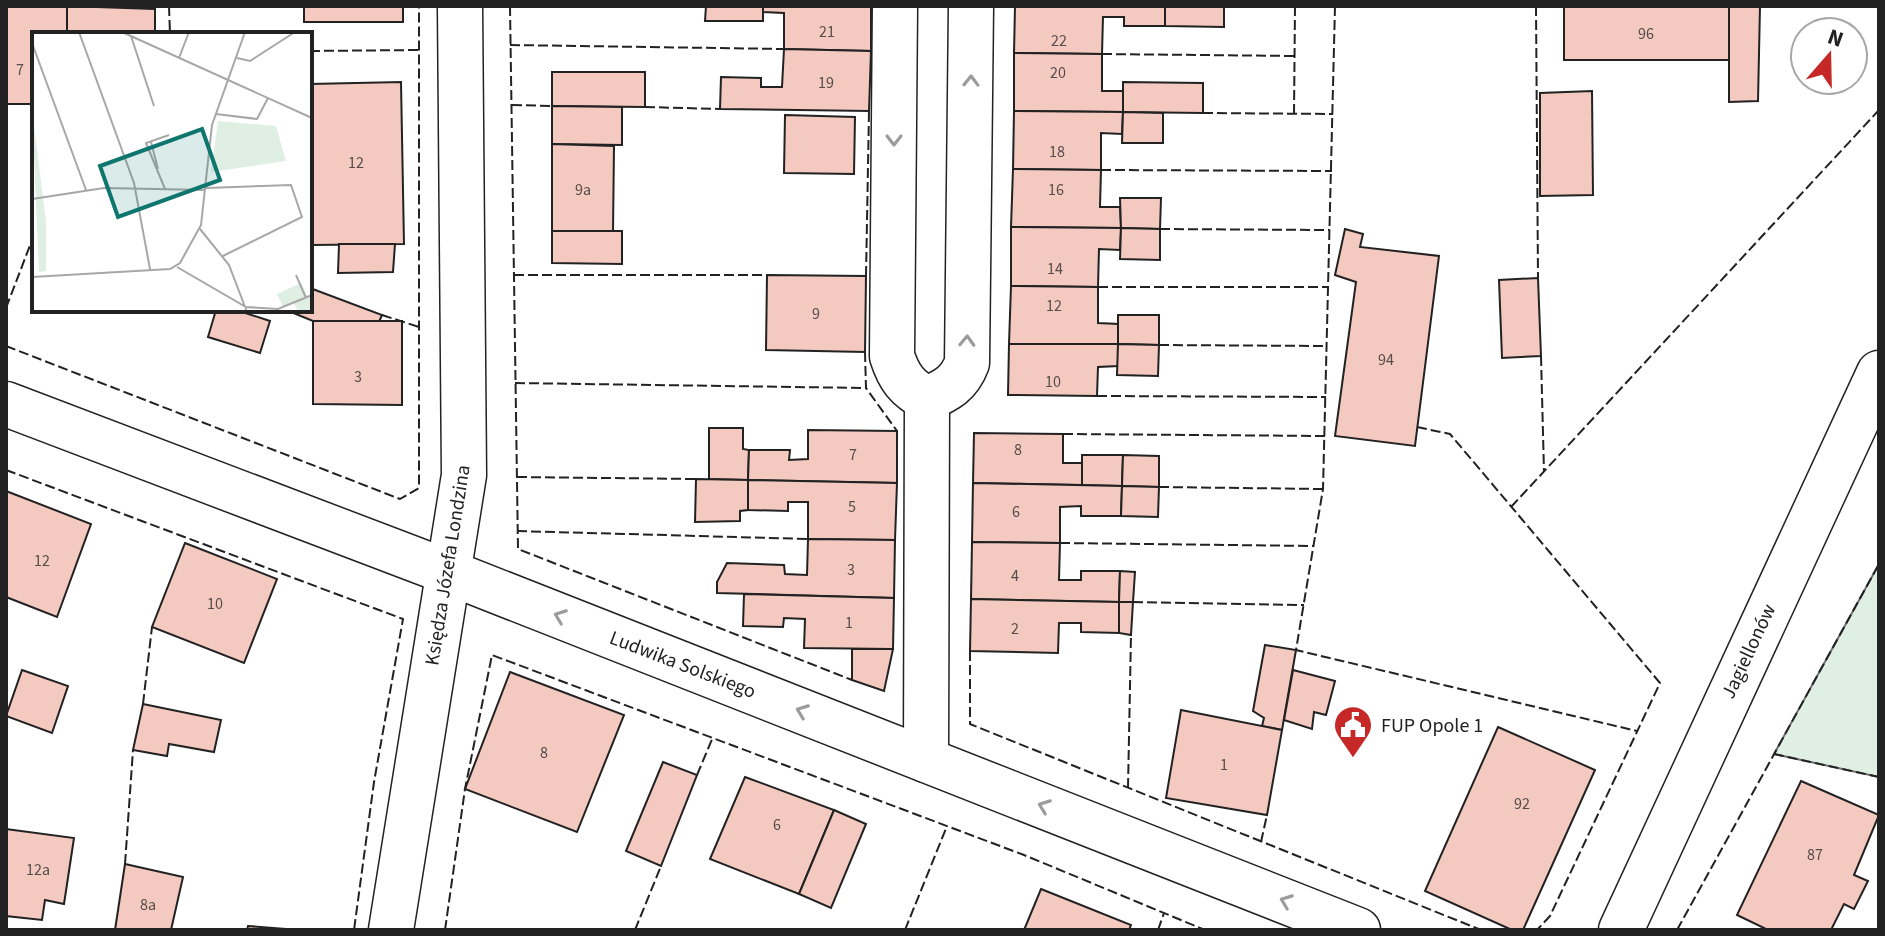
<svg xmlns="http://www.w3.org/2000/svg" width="1885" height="936" viewBox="0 0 1885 936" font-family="'Source Sans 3',sans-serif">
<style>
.green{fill:#e0efe3;stroke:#6f6f6f;stroke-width:2}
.building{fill:#f3c9c0;stroke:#222;stroke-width:2}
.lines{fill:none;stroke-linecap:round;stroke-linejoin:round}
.minor-casing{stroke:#222;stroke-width:47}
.tertiary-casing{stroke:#222;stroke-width:47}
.minor{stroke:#fff;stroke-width:44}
.tertiary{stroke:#fff;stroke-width:44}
.fence{stroke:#222;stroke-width:2;stroke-dasharray:10 4;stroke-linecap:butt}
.oneway{stroke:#9c9c9c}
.labels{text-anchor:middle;stroke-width:6;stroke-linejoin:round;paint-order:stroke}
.number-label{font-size:16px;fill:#564c4a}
.street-label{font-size:20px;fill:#222;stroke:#fff}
.poi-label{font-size:20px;fill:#222;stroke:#fff;text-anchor:start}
.inset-road{fill:none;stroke:#a7a7a7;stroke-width:2}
.view{fill:#0f766e;fill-opacity:0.15;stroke:#0f766e;stroke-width:4}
.inset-edge{fill:none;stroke:#222;stroke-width:4}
</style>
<rect width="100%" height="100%" fill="#fff"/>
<polygon class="green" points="1879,564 1879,777 1774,754"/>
<g class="building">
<polygon points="6,6 67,6 67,34 34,34 34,104 6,104"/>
<polygon points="67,6 155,9 155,34 67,34"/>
<rect x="304" y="6" width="99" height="16"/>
<polygon points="706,6 763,6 763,21 705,21"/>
<polygon points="763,6 871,6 871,51 784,49 784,13 763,12"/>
<polygon points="1015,6 1165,6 1165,26 1124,26 1124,17 1103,17 1102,54 1014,53"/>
<polygon points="1165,6 1224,6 1224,27 1165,26"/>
<rect x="1564" y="6" width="165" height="54"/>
<polygon points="1729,6 1760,6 1758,101 1729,102"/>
<polygon points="784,49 871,51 869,111 720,109 721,77 761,78 761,87 782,87"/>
<polygon points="1014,53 1102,54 1102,91 1123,91 1123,112 1014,111"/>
<polygon points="552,72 645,72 645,107 552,106"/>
<polygon points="401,82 404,244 313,245 310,84"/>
<polygon points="1123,82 1203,83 1203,113 1123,112"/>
<polygon points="1592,91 1593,195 1540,196 1540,93"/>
<polygon points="552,106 622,107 622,145 552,144"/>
<polygon points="1014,111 1123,112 1122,134 1101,133 1101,170 1013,169"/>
<polygon points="1123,112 1163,113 1163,143 1122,143"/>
<polygon points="785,115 855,117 854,174 784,173"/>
<polygon points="552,144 614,146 613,232 552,231"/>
<polygon points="1013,169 1101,170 1100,207 1120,207 1121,228 1011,227"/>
<polygon points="1120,198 1161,198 1160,229 1121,228"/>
<polygon points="1011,227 1121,228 1120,250 1099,249 1098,287 1011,286"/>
<polygon points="1121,228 1160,229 1160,260 1120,259"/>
<polygon points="1345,229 1363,234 1360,247 1439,256 1415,446 1335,436 1356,282 1335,275"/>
<polygon points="552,231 622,231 622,264 552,263"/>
<polygon points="339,244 395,244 393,272 338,273"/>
<polygon points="767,275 866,276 865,352 766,350"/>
<polygon points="1538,278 1541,356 1502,358 1499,280"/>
<polygon points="1011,286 1098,287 1098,323 1119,324 1118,344 1009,344"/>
<polygon points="310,288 382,315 379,322 313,321 286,310 310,310"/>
<polygon points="216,310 236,310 270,321 260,353 208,337"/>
<polygon points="1118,315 1159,315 1159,345 1118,344"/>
<polygon points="313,321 402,321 402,405 313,404"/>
<polygon points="1009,344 1118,344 1118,366 1098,367 1097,396 1008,395"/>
<polygon points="1118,344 1159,345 1158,376 1117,375"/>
<polygon points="709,428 743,428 743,449 749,450 748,480 709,479"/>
<polygon points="808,430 897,431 897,483 748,480 749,450 790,450 789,460 808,459"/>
<polygon points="974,433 1063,434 1063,463 1082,463 1082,485 973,483"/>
<polygon points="1082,455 1123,455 1122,486 1082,485"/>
<polygon points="1123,455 1159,456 1159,487 1122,486"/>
<polygon points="696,479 748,480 748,510 740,511 740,521 695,522"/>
<polygon points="748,480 897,483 895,540 808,539 808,502 788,502 788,511 748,510"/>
<polygon points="973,483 1122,486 1121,516 1081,516 1081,506 1060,507 1060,543 972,542"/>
<polygon points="1122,486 1159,487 1158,517 1121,516"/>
<polygon points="6,491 91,524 57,617 6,597"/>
<polygon points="808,539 895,540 894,598 717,593 717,582 727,563 784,565 785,574 807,575"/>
<polygon points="972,542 1060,543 1059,580 1081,580 1081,571 1120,571 1119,602 971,599"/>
<polygon points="185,543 277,579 244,663 152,627"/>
<polygon points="1120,571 1135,572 1133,602 1119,602"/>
<polygon points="744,594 894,598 893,649 804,648 805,619 784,618 783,627 743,626"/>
<polygon points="971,599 1119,602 1119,633 1081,632 1081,623 1059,623 1058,653 970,651"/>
<polygon points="1119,602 1133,602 1131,635 1119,633"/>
<polygon points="1265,645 1296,650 1282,730 1262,726 1264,718 1253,711"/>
<polygon points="852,649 893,649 884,691 852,680"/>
<polygon points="22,670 68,686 52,733 6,716"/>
<polygon points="1293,670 1335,681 1326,715 1314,712 1312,729 1284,720"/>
<polygon points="510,672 624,715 577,832 465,789"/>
<polygon points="143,704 221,720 214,752 169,744 167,756 133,750"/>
<polygon points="1181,710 1282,730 1267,815 1166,798"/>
<polygon points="1498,727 1595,770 1523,930 1512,930 1425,891"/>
<polygon points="663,762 697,775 661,866 626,851"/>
<polygon points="745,777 834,810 799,894 710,859"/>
<polygon points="1801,781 1879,815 1854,875 1868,881 1854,909 1844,904 1831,930 1768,930 1737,915"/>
<polygon points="834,810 866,824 831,908 799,894"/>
<polygon points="6,829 74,838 64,904 45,900 42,920 6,916"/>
<polygon points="125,864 183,877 171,930 115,930"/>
<polygon points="1041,889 1131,925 1129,930 1024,930"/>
<polygon points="248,926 299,930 247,930"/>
</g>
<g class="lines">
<defs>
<g id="minor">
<path d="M895,6L892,356C899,378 907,388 927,399"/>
<path d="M927,399C947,390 959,384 967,363L971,6"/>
<polyline points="6,404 448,572 1358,930"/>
<polyline points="926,760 927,399"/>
<polyline points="391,930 464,475 460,6"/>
</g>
<polyline id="tertiary" points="1621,930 1879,373"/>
</defs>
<use href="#minor" class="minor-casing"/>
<use href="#tertiary" class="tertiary-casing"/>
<use href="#minor" class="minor"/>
<use href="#tertiary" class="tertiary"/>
<g class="fence">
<polyline points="169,6 170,34"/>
<polyline points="510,6 518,549 852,680"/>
<polyline points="1335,6 1323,489 1296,650 1637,731"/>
<polyline points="1536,6 1538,278"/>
<polyline points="510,45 784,49"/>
<polyline points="310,51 419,50"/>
<polyline points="1102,54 1295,56"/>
<polyline points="512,105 552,106"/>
<polyline points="645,107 720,109"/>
<polyline points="1203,113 1333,114"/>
<polyline points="1294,114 1295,6"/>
<polyline points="1101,170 1332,171"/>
<polyline points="1160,229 1330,230"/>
<polyline points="514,275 767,275"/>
<polyline points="866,276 869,111"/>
<polyline points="1098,287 1329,287"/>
<polyline points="6,308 34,235"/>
<polyline points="382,315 419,327"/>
<polyline points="1159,345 1327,346"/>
<polyline points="6,346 400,499 419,488 419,6"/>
<polyline points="865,352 866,388 897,431"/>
<polyline points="1541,356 1544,472"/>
<polyline points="515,383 866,388"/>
<polyline points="1097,396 1326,397"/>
<polyline points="1417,427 1450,434 1660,683 1550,916 1537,930"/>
<polyline points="1063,434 1325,436"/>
<polyline points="6,470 403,619 374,782 354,930"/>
<polyline points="517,477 696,479"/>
<polyline points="1159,487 1323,489"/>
<polyline points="1511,507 1879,110"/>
<polyline points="517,531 808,539"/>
<polyline points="1060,543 1313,546"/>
<polyline points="1133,602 1304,605"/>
<polyline points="970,651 970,724 1481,930"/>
<polyline points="143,704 152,627"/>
<polyline points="1774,754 1879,777"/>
<polyline points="697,775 713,737"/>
<polyline points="1128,788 1131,635"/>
<polyline points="1261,842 1267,815"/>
<polyline points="125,864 133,750"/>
<polyline points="445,930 465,789 492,655 1024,855 1205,930"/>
<polyline points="635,930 661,866"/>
<polyline points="905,930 947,826"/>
<polyline points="1158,930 1164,913"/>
<polyline points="1677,930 1879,564"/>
</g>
</g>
<defs><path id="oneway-chevron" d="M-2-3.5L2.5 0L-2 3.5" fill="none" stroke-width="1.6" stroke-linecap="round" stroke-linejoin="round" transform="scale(2)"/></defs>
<g class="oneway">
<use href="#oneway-chevron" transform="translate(971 81) rotate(-89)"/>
<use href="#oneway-chevron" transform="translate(894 140) rotate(90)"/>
<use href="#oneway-chevron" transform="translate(967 341) rotate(-88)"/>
<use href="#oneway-chevron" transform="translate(560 616) rotate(-159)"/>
<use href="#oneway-chevron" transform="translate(802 711) rotate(-159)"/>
<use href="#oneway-chevron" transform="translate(1044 806) rotate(-159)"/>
<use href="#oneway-chevron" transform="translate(1286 901) rotate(-159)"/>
</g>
<defs>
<symbol id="civic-pin" viewBox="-11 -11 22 30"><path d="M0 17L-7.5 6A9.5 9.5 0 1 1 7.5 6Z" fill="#c62828" stroke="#fff"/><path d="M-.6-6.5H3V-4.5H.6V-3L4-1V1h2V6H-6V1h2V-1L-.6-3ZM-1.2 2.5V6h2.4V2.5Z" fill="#fff"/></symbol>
</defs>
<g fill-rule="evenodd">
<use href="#civic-pin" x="1331" y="703" width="44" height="60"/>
</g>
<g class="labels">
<g class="number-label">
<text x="827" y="37">21</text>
<text x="1646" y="39">96</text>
<text x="1059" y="46">22</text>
<text x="20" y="75">7</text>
<text x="1058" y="78">20</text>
<text x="826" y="88">19</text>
<text x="1057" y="157">18</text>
<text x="356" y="168">12</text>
<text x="583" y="195">9a</text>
<text x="1056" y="195">16</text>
<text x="1055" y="274">14</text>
<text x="1054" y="311">12</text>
<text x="816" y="319">9</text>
<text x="1386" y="365">94</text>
<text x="358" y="382">3</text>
<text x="1053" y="387">10</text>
<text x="1018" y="455">8</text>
<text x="853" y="460">7</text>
<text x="852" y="512">5</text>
<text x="1016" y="517">6</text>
<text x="42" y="566">12</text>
<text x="851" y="575">3</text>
<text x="1015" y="581">4</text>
<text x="215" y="609">10</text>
<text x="849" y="628">1</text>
<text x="1015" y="634">2</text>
<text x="544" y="758">8</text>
<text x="1224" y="770">1</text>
<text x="1522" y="809">92</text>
<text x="777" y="830">6</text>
<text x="1815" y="860">87</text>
<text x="38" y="875">12a</text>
<text x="148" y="910">8a</text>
</g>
<g class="street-label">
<text transform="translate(447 565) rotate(-81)" y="7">Księdza Józefa Londzina</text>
<text transform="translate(1748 651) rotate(-65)" y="7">Jagiellonów</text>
<text transform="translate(683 664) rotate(21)" y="7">Ludwika Solskiego</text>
</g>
<g class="poi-label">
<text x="1381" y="732">FUP Opole 1</text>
</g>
</g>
<g transform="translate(32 32)">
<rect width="280" height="280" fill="#fff"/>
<path d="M0,78L14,190V239L7,240ZM186,89L244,94L254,129L179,140ZM269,251L276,265L280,263V280H267L261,271L251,275L245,262Z" fill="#e0efe3"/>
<path class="inset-road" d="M47,0L102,151L118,237M90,0L280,86M99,4L122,74M0,11L54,158M147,26L157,0M205,26L218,29L263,0M184,82L225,87L236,66M119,110L126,137M174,156L259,153L270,185L191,224M133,157L114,111L137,103M0,167L72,156L174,158M168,197L197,233L215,280M145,235L214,275L246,277L280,263M264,243L274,266M0,245L138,237L148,231L169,193L180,93L213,0"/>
<path class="view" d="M170,97L188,148L86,185L68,134Z"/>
<rect width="280" height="280" class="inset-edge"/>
</g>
<rect width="1885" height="936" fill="none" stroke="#222222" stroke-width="16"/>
<g transform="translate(1829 56) rotate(20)"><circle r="38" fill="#ffffff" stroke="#a7a7a7" stroke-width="2"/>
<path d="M0-6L14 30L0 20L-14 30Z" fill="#c62828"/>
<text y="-12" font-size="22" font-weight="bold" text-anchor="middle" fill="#222222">N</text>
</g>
</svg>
